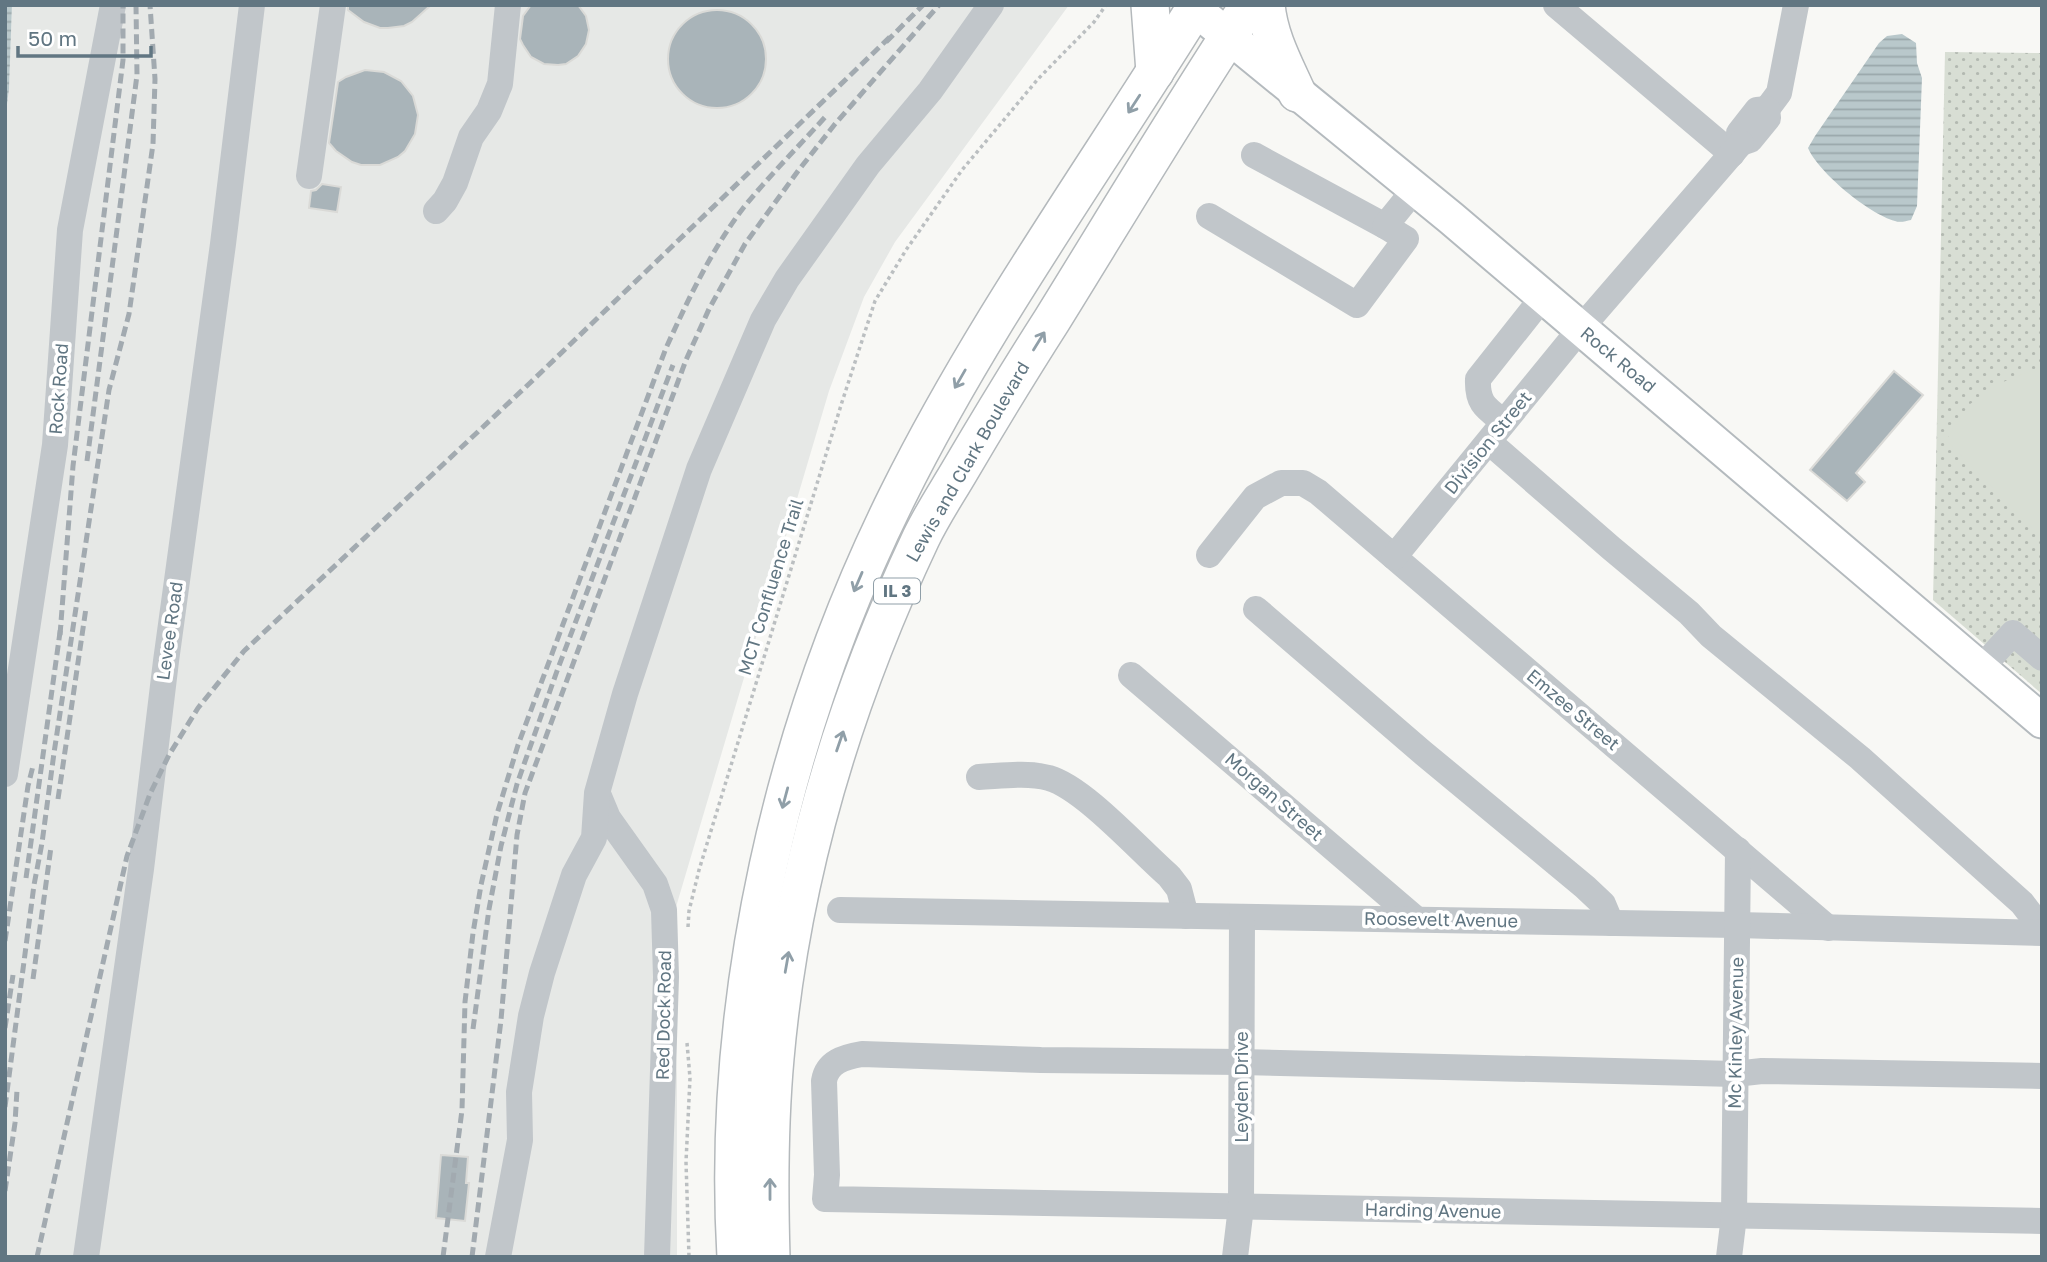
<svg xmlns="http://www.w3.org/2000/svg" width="2047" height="1262" viewBox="0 0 2047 1262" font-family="'Golos Text',sans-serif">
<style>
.built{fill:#e6e8e6}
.green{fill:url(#green-dots)}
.pitch{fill:#d8ded4}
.water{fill:url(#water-rules)}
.building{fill:#a9b4b9;stroke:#dadad7;stroke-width:2}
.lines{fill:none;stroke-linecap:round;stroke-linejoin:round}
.major-casing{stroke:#b4babe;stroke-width:37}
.highway-casing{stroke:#b4b9bc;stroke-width:40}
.path{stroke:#bbbfc1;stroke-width:3.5;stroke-dasharray:3.5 3.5;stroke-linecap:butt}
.minor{stroke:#c1c6ca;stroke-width:26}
.major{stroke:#fff;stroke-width:33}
.highway{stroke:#fff;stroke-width:37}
.rail{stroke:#a2aab0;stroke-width:5;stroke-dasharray:10 5;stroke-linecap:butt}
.oneway{stroke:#909fa8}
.labels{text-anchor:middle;stroke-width:7;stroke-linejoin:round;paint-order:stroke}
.shield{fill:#fff;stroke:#909fa8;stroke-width:2}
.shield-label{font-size:16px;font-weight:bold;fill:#617682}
.street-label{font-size:18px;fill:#617682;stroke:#fff}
</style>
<defs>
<pattern id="green-dots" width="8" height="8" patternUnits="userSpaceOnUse" patternTransform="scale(1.75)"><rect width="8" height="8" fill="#d8ded4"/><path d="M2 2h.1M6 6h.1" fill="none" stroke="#b3b9b1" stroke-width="1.8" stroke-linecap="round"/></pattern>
<pattern id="water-rules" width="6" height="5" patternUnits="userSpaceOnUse" patternTransform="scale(1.75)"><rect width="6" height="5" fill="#b9c8cb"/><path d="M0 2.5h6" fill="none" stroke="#9aa7aa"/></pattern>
</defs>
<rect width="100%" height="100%" fill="#f8f8f5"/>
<polygon class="built" points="12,5 1069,5 895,242 864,297 829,391 676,907 672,990 677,1074 677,1257 5,1257 5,121 9,89"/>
<polygon class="green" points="1945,52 2042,53 2042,694 1933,600"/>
<polygon class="pitch" points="2042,366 2042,538 1946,440 1970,404 2003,382"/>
<g class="water">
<polygon points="5,5 12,5 9,89 5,120"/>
<path d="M1902,34L1916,43L1917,63L1922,78L1917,206L1911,220C1906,221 1900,223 1895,221C1869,214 1818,172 1808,148L1815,136L1879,43L1887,36Z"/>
</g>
<g class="building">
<polygon points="348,5 431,5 412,22 404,26 388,28 380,28 364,22 348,10"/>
<polygon points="531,5 578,5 586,16 589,30 586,44 578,56 566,64 558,65 544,64 531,57 523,45 520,39 523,16"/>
<circle cx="717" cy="59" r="49"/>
<polygon points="365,70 384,72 401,81 413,96 418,115 415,134 405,151 398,157 380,165 361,165 352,162 336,151 329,143 338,82 346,77"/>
<polygon points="322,184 341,187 337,212 309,208 311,191 316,190"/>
<polygon points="1894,371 1923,395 1856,473 1865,482 1847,501 1810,470"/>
<polygon points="441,1155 468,1157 466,1183 469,1183 465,1221 436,1218"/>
</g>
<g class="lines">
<defs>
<polyline id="major" points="1195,9 1451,218 2042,721"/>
<g id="highway">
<polyline points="1150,5 1155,72"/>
<path d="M1266,5C1269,37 1284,64 1297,93"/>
<path d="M736,1257C721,999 783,726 898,495C983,324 1096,168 1197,5"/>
<path d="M771,1257C769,1190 769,1124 775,1058C791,878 844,701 921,538C932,515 946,494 959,472C989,421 1020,370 1052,320C1117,215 1181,108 1249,5"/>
</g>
</defs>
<use href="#major" class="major-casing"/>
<use href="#highway" class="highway-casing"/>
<g class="path">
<polyline points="688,927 689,911 699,870 842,402 875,301 906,250 962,170 1038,79 1094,22 1106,5"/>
<polyline points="687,1043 690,1078 686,1162 689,1257"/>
</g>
<g class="minor">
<polyline points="1556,5 1732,154"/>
<polyline points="1767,109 1779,93 1796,5"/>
<polygon points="1767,109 1768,118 1750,140 1741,143 1739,133 1757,110"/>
<polyline points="1254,155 1385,226"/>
<polyline points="309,176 333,5"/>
<polyline points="436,211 445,201 455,183 471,137 489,111 500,84 508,5"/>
<polyline points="1209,216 1357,305 1406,239 1385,226 1415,189"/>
<path d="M1504,422C1486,408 1477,404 1478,379L1543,297"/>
<polyline points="1489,442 1611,548 1689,613 1711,636 1860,758 2022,903 2042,929"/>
<polyline points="1209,555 1255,497 1281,483 1303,483 1318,492 1828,928"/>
<polyline points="1394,557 1581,328 1741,143"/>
<polyline points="1256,609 1422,752 1585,887 1603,904 1611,923"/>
<polyline points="1980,669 2013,633 2042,658"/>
<polyline points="1131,675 1416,919"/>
<polyline points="5,774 55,445 70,230 113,5"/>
<path d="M979,777C1001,776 1026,772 1049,778C1084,788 1139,850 1169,876L1179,889L1186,916"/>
<polyline points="598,794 608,818 655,884 664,910 666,977 657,1257"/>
<polyline points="840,910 1737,925 2042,933"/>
<path d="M2042,1076L1762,1071L1735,1074L1242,1062L1041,1060L862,1054C844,1057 827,1062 824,1081L827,1175L825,1199L2042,1221"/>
<polyline points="86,1257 141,869 166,661 223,244 252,5"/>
<polyline points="498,1257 520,1140 519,1092 531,1016 542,973 574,875 594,838 597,793 625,694 699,469 763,320 787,279 868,165 930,91 991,5"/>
<polyline points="1235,1257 1241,1207 1242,917"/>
<polyline points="1729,1257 1734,1216 1738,850"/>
</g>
<use href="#major" class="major"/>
<use href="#highway" class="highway"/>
<g class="rail">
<polyline points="886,42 923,5"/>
<polyline points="87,461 137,75 136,5"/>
<polyline points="60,635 73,466 123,60 123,5"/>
<polyline points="58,799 86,608"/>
<polyline points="26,878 61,625"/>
<polyline points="5,941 28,786 33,766"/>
<polyline points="33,979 51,847"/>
<polyline points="5,1028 13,975"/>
<polyline points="473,1029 489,909 501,846 517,784 557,671 673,365"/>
<polyline points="5,1107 34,885 42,843 54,753 109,390 129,314 153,144 155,79 150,5"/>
<polyline points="5,1191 15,1123 17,1090"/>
<polyline points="37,1257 127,856 150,794 169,755 198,708 244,651 531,382 891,36"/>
<path d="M443,1257L462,1110L465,1002L473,933L481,885L497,814L518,745L666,348C688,300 711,250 744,207C770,175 799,146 827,115"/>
<polyline points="472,1257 501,1020 517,835 525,793 686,360 709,309 745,244 798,171 835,124 939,5"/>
</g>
</g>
<defs><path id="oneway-shaft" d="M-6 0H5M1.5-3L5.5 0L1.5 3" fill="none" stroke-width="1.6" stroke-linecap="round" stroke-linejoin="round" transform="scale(1.75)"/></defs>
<g class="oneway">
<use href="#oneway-shaft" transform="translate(1134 104) rotate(123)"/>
<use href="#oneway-shaft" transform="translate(1039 341) rotate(-58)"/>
<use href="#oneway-shaft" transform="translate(960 379) rotate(120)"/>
<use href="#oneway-shaft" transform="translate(858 582) rotate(113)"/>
<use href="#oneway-shaft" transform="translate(840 741) rotate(-71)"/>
<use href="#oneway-shaft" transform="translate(785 798) rotate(105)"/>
<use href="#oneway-shaft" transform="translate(787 962) rotate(-80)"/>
<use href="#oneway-shaft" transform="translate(770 1189) rotate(-90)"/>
</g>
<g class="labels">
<rect class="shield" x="874" y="578.5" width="46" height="25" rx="5"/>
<g class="shield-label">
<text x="897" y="597">IL 3</text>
</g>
<g class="street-label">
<text transform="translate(1618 360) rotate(40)" y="6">Rock Road</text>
<text transform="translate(59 389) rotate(-86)" y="6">Rock Road</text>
<text transform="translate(1488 443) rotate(-51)" y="6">Division Street</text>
<text transform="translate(968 462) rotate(-60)" y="6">Lewis and Clark Boulevard</text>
<text transform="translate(771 587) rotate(-73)" y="6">MCT Confluence Trail</text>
<text transform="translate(170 631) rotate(-82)" y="6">Levee Road</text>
<text transform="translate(1573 710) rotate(40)" y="6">Emzee Street</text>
<text transform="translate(1274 797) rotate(41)" y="6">Morgan Street</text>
<text transform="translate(1441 920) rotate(1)" y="6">Roosevelt Avenue</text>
<text transform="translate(664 1015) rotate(-89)" y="6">Red Dock Road</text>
<text transform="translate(1736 1033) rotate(-89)" y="6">Mc Kinley Avenue</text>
<text transform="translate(1242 1087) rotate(-90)" y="6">Leyden Drive</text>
<text transform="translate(1433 1211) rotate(1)" y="6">Harding Avenue</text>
</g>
</g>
<rect width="2047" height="1262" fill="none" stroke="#617682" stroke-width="14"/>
<path d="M18 46v10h133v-10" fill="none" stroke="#617682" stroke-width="3.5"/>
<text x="28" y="46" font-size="21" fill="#617682" stroke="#ffffff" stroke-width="5" paint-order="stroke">50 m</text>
</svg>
